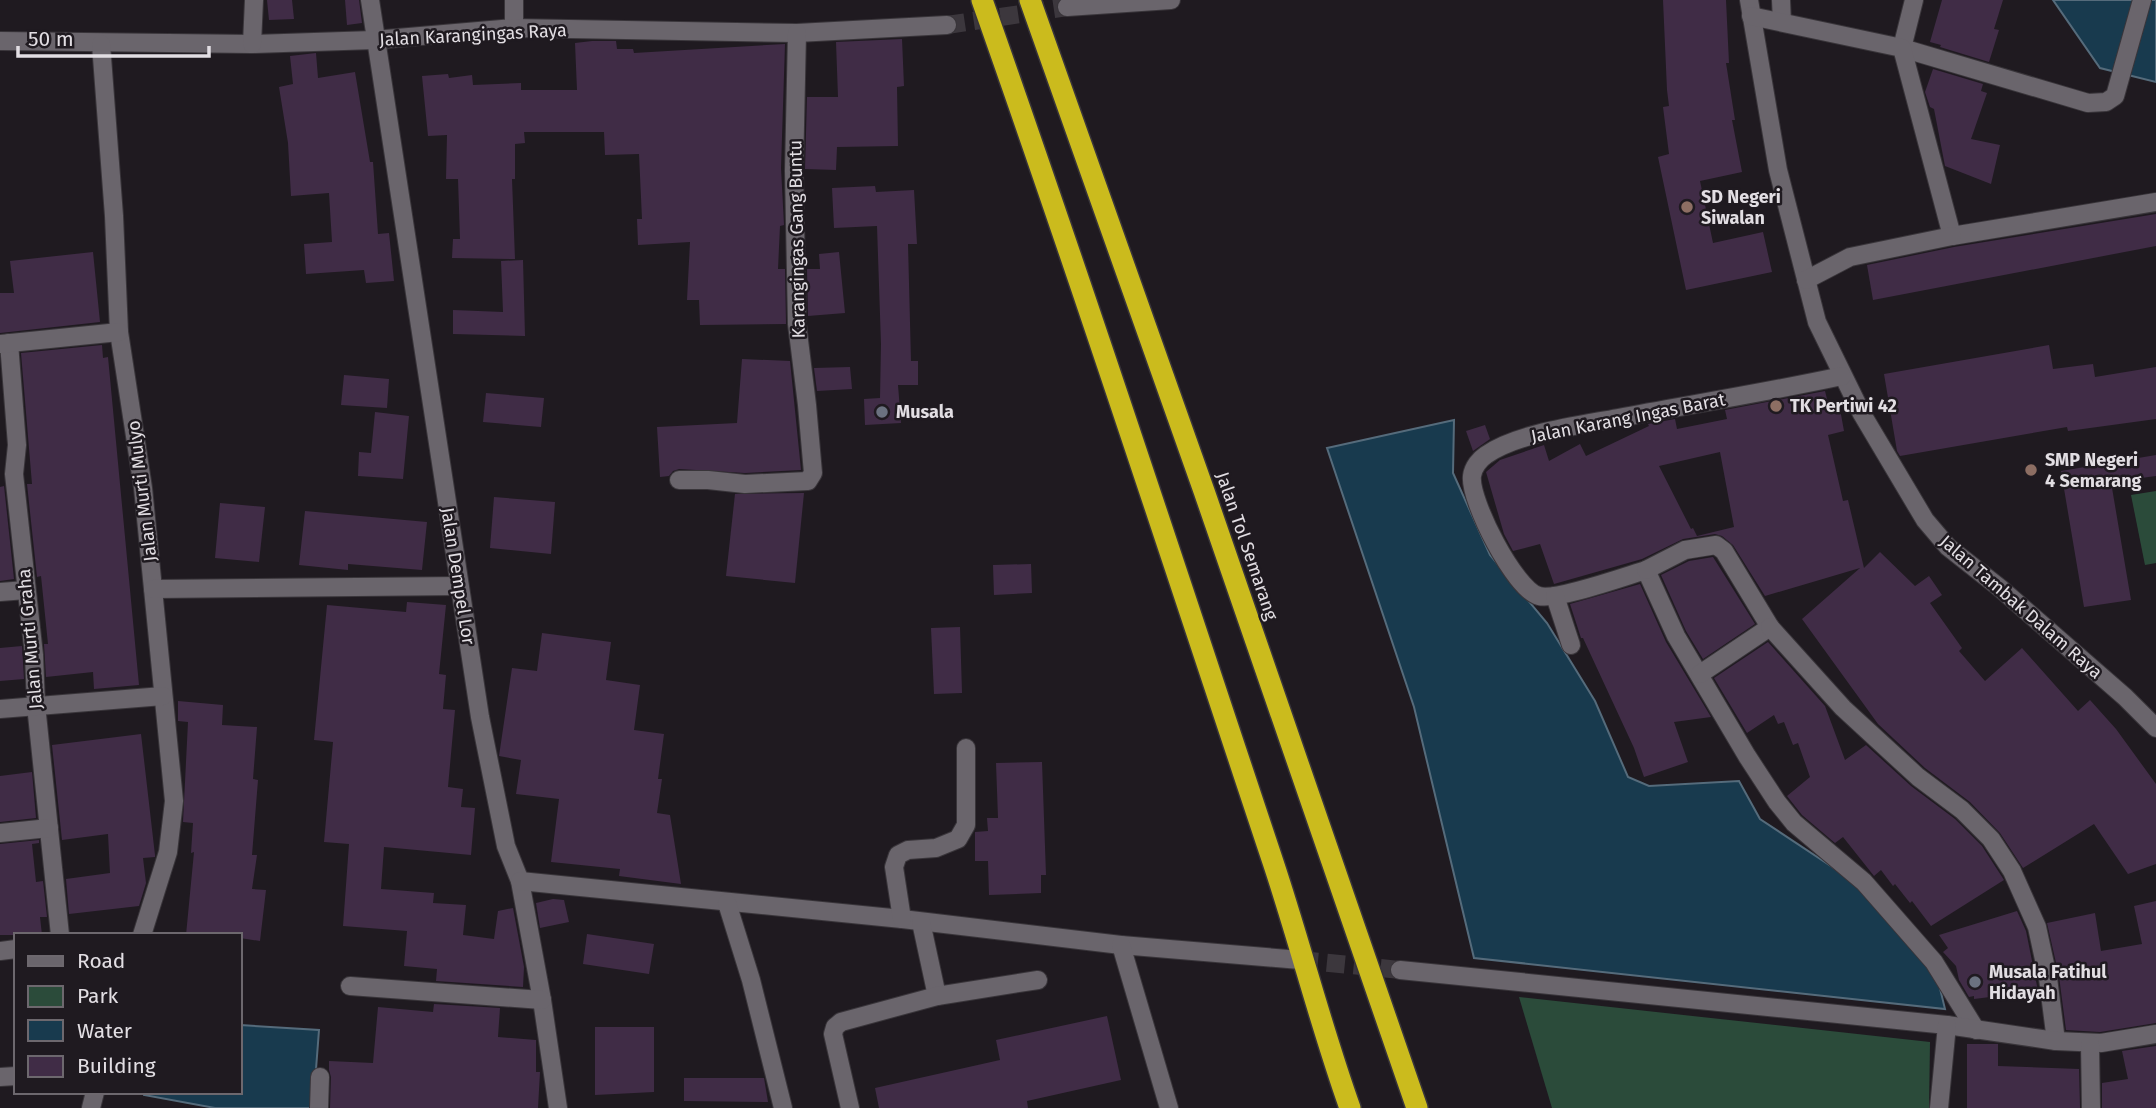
<svg xmlns="http://www.w3.org/2000/svg" width="2156" height="1108" viewBox="0 0 2156 1108" font-family="'Fira Sans',sans-serif">
<style>
.green{fill:#2b4b3a}
.water{fill:#183a4e;stroke:#556b7b;stroke-width:2}
.building{fill:#402c46;fill-rule:evenodd}
.lines{fill:none;stroke-linecap:round;stroke-linejoin:round}
.minor-tunnel{stroke:#3c373d;stroke-width:18;stroke-dasharray:18 9;stroke-linecap:butt}
.minor-casing{stroke:#39353a;stroke-width:20}
.highway-casing{stroke:#39353a;stroke-width:24}
.minor{stroke:#6a656c;stroke-width:18}
.highway{stroke:#cbbb1d;stroke-width:21}
.education-dot{fill:#8d6e63;stroke:#1f1a20;stroke-width:2.5}
.worship-dot{fill:#6b7280;stroke:#1f1a20;stroke-width:2.5}
.labels{text-anchor:middle;stroke-width:5;stroke-linejoin:round;paint-order:stroke}
.street-label{font-size:18px;fill:#e2dee3;stroke:#1f1a20}
.poi-label{font-size:18px;font-weight:bold;fill:#e2dee3;stroke:#1f1a20;text-anchor:start}
</style>
<rect width="100%" height="100%" fill="#1f1a20"/>
<g class="green">
<polygon points="2156,491 2156,563 2145,565 2131,495"/>
<polygon points="1519,997 1930,1042 1929,1108 1552,1108"/>
</g>
<g class="water">
<polygon points="2053,0 2156,0 2156,82 2100,68"/>
<polygon points="1454,420 1453,473 1490,555 1547,623 1595,701 1628,777 1649,786 1739,781 1760,819 1861,886 1937,976 1945,1009 1474,958 1414,707 1327,448"/>
<polygon points="240,1025 319,1030 313,1108 215,1108 144,1095 144,1092 240,1092"/>
</g>
<g class="building">
<polygon points="267,0 292,0 294,19 269,20"/>
<polygon points="345,0 359,0 362,23 347,25"/>
<polygon points="1663,0 1726,0 1729,63 1726,63 1735,120 1732,120 1742,172 1700,181 1713,243 1763,232 1772,272 1686,290 1658,157 1669,154 1663,107 1669,106 1667,90"/>
<polygon points="1942,0 2003,0 1994,29 1999,30 1989,62 1940,47 1941,45 1930,42"/>
<polygon points="902,39 904,86 897,87 898,146 837,147 836,170 805,169 807,97 838,97 836,42"/>
<polygon points="592,41 616,41 617,49 633,49 634,53 785,44 781,168 784,225 780,226 778,269 785,269 786,324 700,325 699,300 687,300 690,242 638,245 637,219 642,219 639,154 605,155 604,132 524,132 525,143 515,144 515,179 512,179 515,259 452,258 453,239 460,239 458,179 446,179 447,135 428,136 422,76 448,74 449,78 472,75 473,85 521,83 521,90 577,90 575,43"/>
<polygon points="316,53 318,78 355,72 370,162 373,162 378,234 389,233 394,281 366,283 364,270 306,274 304,244 332,242 329,193 291,196 288,143 279,87 293,84 290,56"/>
<polygon points="1933,69 1983,84 1981,91 1987,93 1971,139 2000,145 1991,184 1945,166 1934,109 1930,107 1925,92"/>
<polygon points="875,186 876,192 914,190 917,244 908,244 911,361 918,361 918,385 898,385 901,423 865,425 864,399 880,398 881,344 877,226 834,228 832,188"/>
<polygon points="2156,214 2156,246 1873,300 1867,265 1954,247"/>
<polygon points="93,252 100,322 0,333 0,293 14,293 10,261"/>
<polygon points="839,252 845,313 808,316 807,269 820,269 819,254"/>
<polygon points="523,260 525,336 453,334 453,310 503,312 501,261"/>
<polygon points="102,345 103,358 108,357 139,685 94,689 93,672 46,677 44,644 48,644 41,576 37,577 27,484 32,484 21,353"/>
<polygon points="2049,345 2053,369 2093,364 2095,377 2156,367 2156,419 2068,431 2067,427 1900,456 1897,451 1884,374"/>
<polygon points="742,359 790,361 801,470 745,473 679,469 673,471 669,476 660,477 657,427 737,423"/>
<polygon points="850,367 852,389 817,391 814,368"/>
<polygon points="344,375 389,379 387,408 341,405"/>
<path d="M1825,391L1830,411L1840,409L1844,431L1828,435L1843,501L1848,500L1864,568L1880,552L1915,586L1929,576L1942,595L1930,603L1962,648L1959,651L1985,681L2022,648L2078,711L2090,700L2116,729L2156,784V864L2128,874L2094,824L2023,868L2000,833L1970,802L1925,768L1878,724L1802,619L1860,568L1765,596L1733,545L1722,536L1715,534L1683,539L1642,559L1554,584L1540,544L1513,551L1504,534L1486,472L1500,460L1544,445L1549,461L1580,444L1586,456L1649,426L1648,424L1675,419L1677,429L1727,419L1725,410ZM1720,452L1734,527L1697,536L1693,528L1691,529L1659,466Z"/>
<polygon points="486,393 544,398 541,427 483,422"/>
<polygon points="375,412 409,416 403,479 358,476 359,452 371,453"/>
<polygon points="1485,425 1490,439 1473,451 1466,431"/>
<polygon points="2156,455 2156,476 2111,482 2131,600 2084,607 2061,471"/>
<polygon points="4,486 14,579 0,581 0,487"/>
<polygon points="804,493 795,583 726,576 735,494"/>
<polygon points="494,497 555,502 551,554 490,548"/>
<polygon points="220,503 265,507 259,562 215,558"/>
<polygon points="305,511 427,522 422,570 348,564 348,570 299,565"/>
<polygon points="1713,557 1755,624 1703,659 1686,631 1661,575 1689,561"/>
<polygon points="1031,564 1032,593 994,595 993,565"/>
<polygon points="1640,584 1666,642 1711,717 1674,722 1688,762 1644,777 1634,748 1583,638 1581,638 1570,604"/>
<polygon points="407,602 446,605 439,674 446,675 443,709 455,710 448,787 463,789 461,807 475,808 471,855 384,847 381,889 434,893 433,903 466,905 463,935 494,939 498,911 513,908 524,967 523,987 436,981 437,969 404,966 407,931 343,926 349,844 324,842 333,742 314,740 327,605 406,612"/>
<polygon points="960,627 962,693 934,694 931,628"/>
<polygon points="542,633 611,642 606,680 640,685 634,730 664,734 658,779 662,779 657,813 670,815 681,884 619,876 620,869 551,862 559,799 516,794 521,760 499,756 512,668 537,671"/>
<polygon points="1768,642 1825,706 1845,760 1866,745 1911,786 1955,819 1982,846 2004,880 1931,926 1912,901 1910,903 1895,884 1893,886 1881,870 1874,876 1843,837 1835,843 1802,815 1787,796 1810,777 1798,743 1793,745 1784,722 1778,724 1774,715 1747,733 1714,678"/>
<polygon points="22,646 24,679 0,681 0,648"/>
<polygon points="178,701 223,705 222,725 257,727 253,779 258,780 252,855 257,855 252,889 266,890 260,941 240,938 240,935 186,935 194,852 191,853 193,823 183,822 188,722 178,721"/>
<polygon points="141,734 155,855 155,857 143,858 146,883 139,906 69,914 66,879 110,873 108,834 62,840 52,745"/>
<polygon points="1042,762 1046,875 1041,875 1041,893 989,895 988,861 975,861 975,832 988,831 987,818 998,818 996,763"/>
<polygon points="32,772 36,818 0,822 0,776"/>
<polygon points="39,840 39,843 32,844 36,882 43,881 47,917 40,917 42,935 0,935 0,844"/>
<polygon points="553,899 564,900 569,922 540,928 536,903"/>
<polygon points="2156,901 2156,1023 2100,1032 2066,1030 2059,976 2047,923 2095,913 2101,951 2142,944 2134,906"/>
<polygon points="2017,911 2026,931 2038,991 1974,999 1974,996 1969,997 1959,980 1956,966 1943,952 1948,948 1939,935"/>
<polygon points="587,934 654,944 649,974 583,964"/>
<polygon points="434,1004 500,1008 498,1037 536,1040 536,1072 540,1072 538,1108 330,1108 331,1077 329,1070 329,1061 373,1063 378,1007 433,1012"/>
<polygon points="1107,1016 1121,1080 1027,1101 1028,1108 879,1108 875,1088 1000,1060 996,1040"/>
<polygon points="595,1027 654,1027 654,1092 595,1095"/>
<polygon points="1967,1044 1998,1044 1998,1066 2079,1069 2080,1108 1967,1108"/>
<polygon points="2156,1046 2156,1108 2102,1108 2102,1083 2128,1079 2122,1051"/>
<polygon points="684,1078 764,1078 768,1102 684,1101"/>
</g>
<g class="lines">
<g class="minor-tunnel">
<polyline points="947,25 1067,7"/>
<polyline points="1300,960 1400,970"/>
</g>
<defs>
<g id="minor">
<polyline points="370,0 480,717 506,846 520,881 542,1000 558,1108"/>
<polyline points="514,0 514,28"/>
<polyline points="1749,0 1778,170 1817,322 1862,414 1925,520 1948,547 2000,588 2125,697 2156,728"/>
<polyline points="1781,0 1782,22"/>
<polyline points="1914,0 1902,48 2088,103 2106,102 2115,96 2142,0"/>
<polyline points="1067,7 1171,0"/>
<polyline points="1751,16 1902,48 1952,236 2156,202"/>
<polyline points="0,41 252,44 374,40 514,28 797,33 947,25"/>
<polyline points="101,44 114,216 119,332 143,488 174,801 168,852 142,935"/>
<polyline points="252,44 254,0"/>
<polyline points="1806,280 1850,257 1952,236"/>
<polyline points="9,343 17,445 14,474 34,655 36,705 60,935"/>
<polyline points="0,344 119,332"/>
<path d="M1842,376C1768,392 1693,404 1618,418C1581,425 1517,433 1486,455C1480,459 1473,467 1472,476C1469,500 1515,590 1539,596C1556,601 1626,576 1646,570L1676,636L1747,756L1777,802L1794,823L1864,882L1934,962L1976,1030"/>
<polyline points="679,480 708,480 745,484 808,481 813,473 807,405 797,324 794,171 797,33"/>
<polyline points="1646,570 1685,550 1716,545 1724,551 1770,627 1700,674"/>
<polyline points="153,589 459,586"/>
<polyline points="0,592 26,590"/>
<polyline points="1555,596 1571,645"/>
<polyline points="1770,627 1843,708 1918,777 1962,810 1991,839 2012,871 2037,927 2048,978 2056,1041"/>
<polyline points="0,709 163,696"/>
<polyline points="0,833 49,828"/>
<polyline points="520,881 902,919 1121,945 1300,960"/>
<polyline points="727,903 751,980 783,1108"/>
<polyline points="902,919 894,867 898,855 908,850 936,848 958,839 966,825 966,748"/>
<polyline points="921,922 937,996"/>
<polyline points="1121,945 1169,1108"/>
<polyline points="0,951 16,949"/>
<polyline points="1400,970 1947,1025 2056,1041 2101,1043 2156,1034"/>
<polyline points="350,986 542,1000"/>
<polyline points="2090,1044 2091,1108"/>
<polyline points="0,1077 16,1076"/>
<polyline points="91,1108 95,1092"/>
<polyline points="319,1108 320,1077"/>
<polyline points="850,1108 833,1034 835,1027 841,1022 937,996 1038,980"/>
<polyline points="1939,1108 1947,1025"/>
</g>
<g id="highway">
<path d="M982,0C1083,286 1177,574 1273,862C1300,943 1321,1027 1350,1108"/>
<polyline points="1030,0 1204,491 1417,1108"/>
</g>
</defs>
<use href="#minor" class="minor-casing"/>
<use href="#highway" class="highway-casing"/>
<use href="#minor" class="minor"/>
<use href="#highway" class="highway"/>
</g>
<g class="education-dot">
<circle cx="1687" cy="207" r="7"/>
<circle cx="1776" cy="406" r="7"/>
<circle cx="2031" cy="470" r="7"/>
</g>
<g class="worship-dot">
<circle cx="882" cy="412" r="7"/>
<circle cx="1975" cy="982" r="7"/>
</g>
<g class="labels">
<g class="street-label">
<text transform="translate(473 35) rotate(-3)" y="6">Jalan Karangingas Raya</text>
<text transform="translate(797 239) rotate(-91)" y="6">Karangingas Gang Buntu</text>
<text transform="translate(1628 418) rotate(-11)" y="6">Jalan Karang Ingas Barat</text>
<text transform="translate(142 491) rotate(-97)" y="6">Jalan Murti Mulyo</text>
<text transform="translate(1247 546) rotate(71)" y="6">Jalan Tol Semarang</text>
<text transform="translate(458 576) rotate(81)" y="6">Jalan Dempel Lor</text>
<text transform="translate(2021 607) rotate(41)" y="6">Jalan Tambak Dalam Raya</text>
<text transform="translate(30 639) rotate(-95)" y="6">Jalan Murti Graha</text>
</g>
<g class="poi-label">
<text x="1701" y="203">SD Negeri<tspan x="1701" dy="21">Siwalan</tspan></text>
<text x="1790" y="412">TK Pertiwi 42</text>
<text x="896" y="418">Musala</text>
<text x="2045" y="466">SMP Negeri<tspan x="2045" dy="21">4 Semarang</tspan></text>
<text x="1989" y="978">Musala Fatihul<tspan x="1989" dy="21">Hidayah</tspan></text>
</g>
</g>
<rect x="14" y="933" width="228" height="161" fill="#1f1a20" stroke="#6d686e" stroke-width="2"/>
<rect x="28" y="956" width="35" height="10" fill="#6a656c" stroke="#6d686e" stroke-width="2"/>
<text x="77" y="968" font-size="21" fill="#e2dee3">Road</text>
<rect x="28" y="986" width="35" height="21" fill="#2b4b3a" stroke="#6d686e" stroke-width="2"/>
<text x="77" y="1003" font-size="21" fill="#e2dee3">Park</text>
<rect x="28" y="1020" width="35" height="21" fill="#183a4e" stroke="#6d686e" stroke-width="2"/>
<text x="77" y="1038" font-size="21" fill="#e2dee3">Water</text>
<rect x="28" y="1056" width="35" height="21" fill="#402c46" stroke="#6d686e" stroke-width="2"/>
<text x="77" y="1073" font-size="21" fill="#e2dee3">Building</text>
<path d="M18 46v10h191v-10" fill="none" stroke="#e2dee3" stroke-width="3.5"/>
<text x="28" y="46" font-size="21" fill="#e2dee3" stroke="#1f1a20" stroke-width="5" paint-order="stroke">50 m</text>
</svg>
